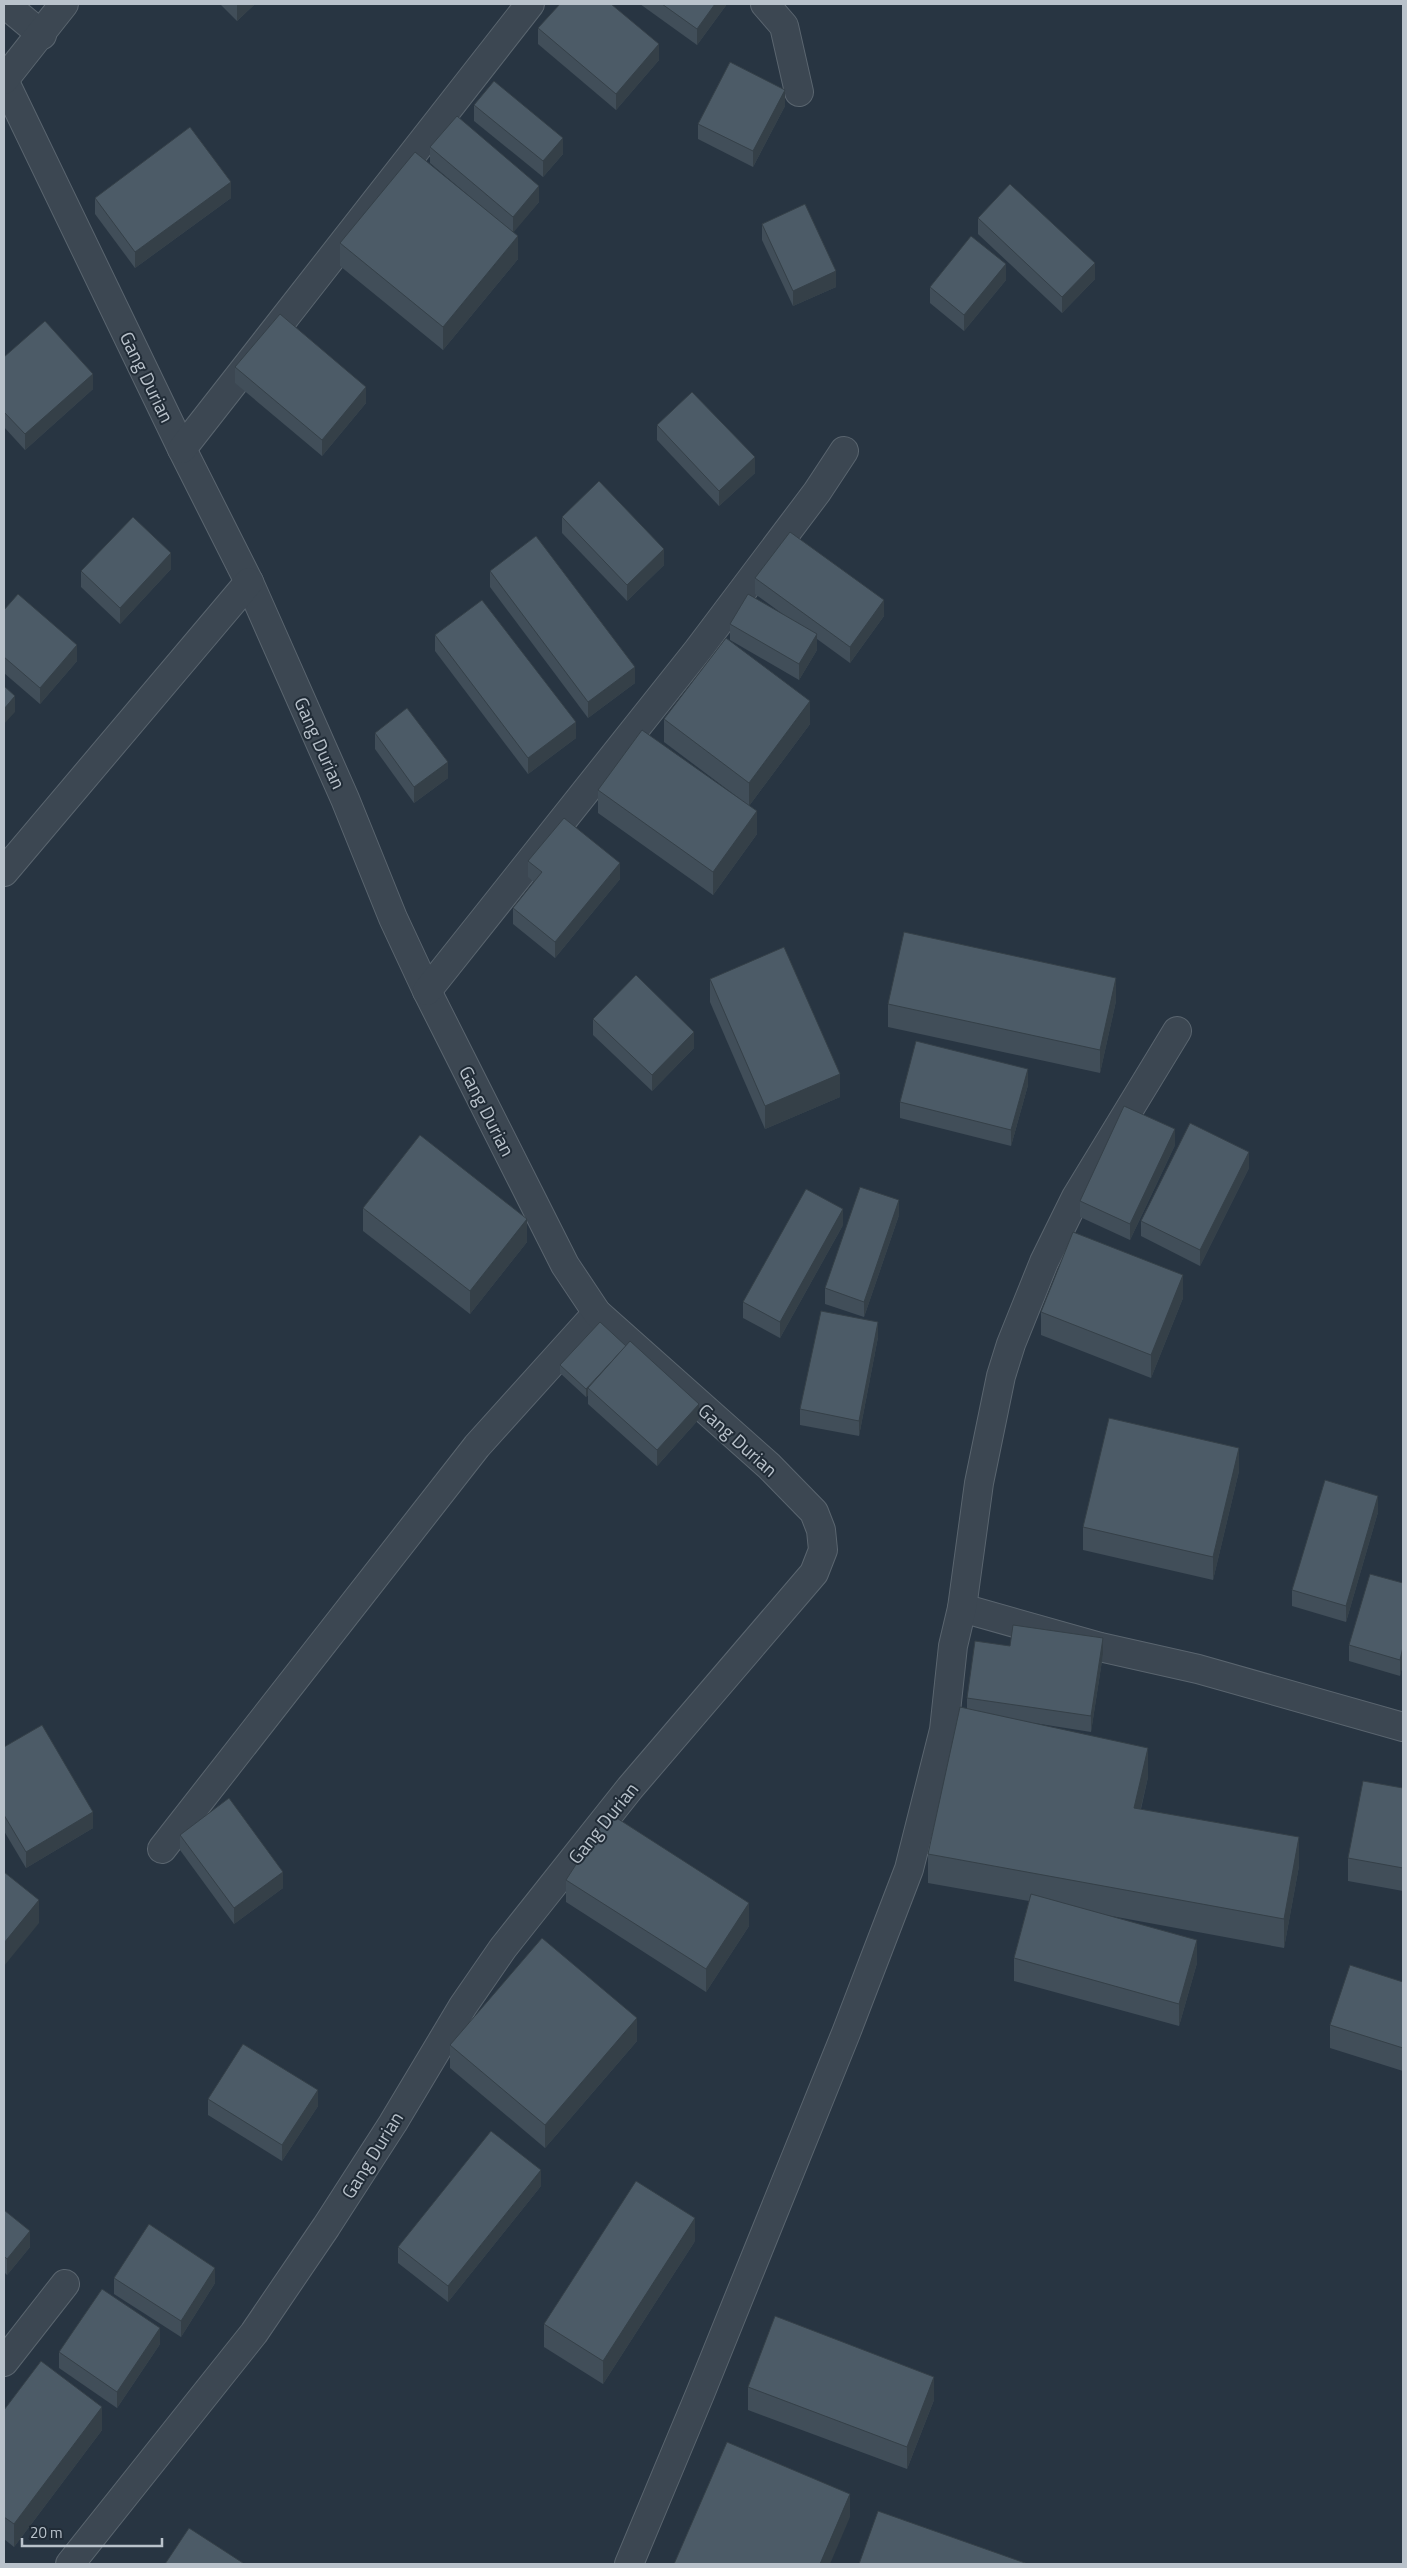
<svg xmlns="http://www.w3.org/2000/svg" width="1407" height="2568" viewBox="0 0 1407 2568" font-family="'Titillium Web',sans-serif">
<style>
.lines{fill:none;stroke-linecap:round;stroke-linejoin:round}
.service-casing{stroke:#5a656f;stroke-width:30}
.minor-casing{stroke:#5a656f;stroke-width:30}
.service{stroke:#3c4752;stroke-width:28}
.minor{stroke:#3c4752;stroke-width:28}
.wall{fill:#414e59}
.shaded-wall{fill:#354048}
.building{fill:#4c5b67;stroke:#354048}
.labels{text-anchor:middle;stroke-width:4;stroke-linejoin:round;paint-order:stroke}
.street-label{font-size:19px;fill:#b9c2cb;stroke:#212c37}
</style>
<rect width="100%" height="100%" fill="#283542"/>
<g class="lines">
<defs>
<g id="service">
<polyline points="5,4 42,35"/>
<polyline points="162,1849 477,1446 597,1313"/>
<polyline points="4,2362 65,2284"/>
</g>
<g id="minor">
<polyline points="765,4 784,26 799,92"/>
<polyline points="4,80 182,449 249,582 345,799 393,918 427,991 565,1265 597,1313 769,1466 814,1512 821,1530 823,1550 814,1573 630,1788 503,1948 463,2006 393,2123 326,2227 254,2333 70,2564"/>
<polyline points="4,80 64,4"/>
<polyline points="182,449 530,4"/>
<polyline points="4,872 249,582"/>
<polyline points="427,991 698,650 817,492 844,451"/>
<polyline points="962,1608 1100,1647 1198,1669 1403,1727"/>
<polyline points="629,2564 700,2394 846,2033 909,1869 944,1730 953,1646 962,1608 979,1483 1001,1376 1011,1344 1044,1262 1076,1197 1177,1031"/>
</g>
</defs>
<use href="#service" class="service-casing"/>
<use href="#minor" class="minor-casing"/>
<use href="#service" class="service"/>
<use href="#minor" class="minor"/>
</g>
<g class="wall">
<polygon points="220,4 255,4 237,21"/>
<polygon points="640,4 727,4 697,45"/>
<polygon points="538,28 659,60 616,110 538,44"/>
<polygon points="474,105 563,154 543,177 474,121"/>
<polygon points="785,106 753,167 698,139 698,124"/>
<polygon points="430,147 539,202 513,232 518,259 443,350 340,266 340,243 469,196 430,163"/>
<polygon points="95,198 231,198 135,268 95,214"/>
<polygon points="978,218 1095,279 1062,313 978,234"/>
<polygon points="762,224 836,287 793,306 762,240"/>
<polygon points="1006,280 964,331 930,303 930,287"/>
<polygon points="4,357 93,389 25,450 4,427"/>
<polygon points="235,367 366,403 322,456 235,383"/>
<polygon points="657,425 755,473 719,506 657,440"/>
<polygon points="562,517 664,565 627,601 562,533"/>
<polygon points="171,569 120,624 81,587 81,571"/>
<polygon points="490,571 635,683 588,718 490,587"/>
<polygon points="755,578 884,616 850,663 817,639 817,650 799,680 730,640 730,624 784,615 755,594"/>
<polygon points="4,610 77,661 40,704 4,673"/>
<polygon points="435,635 576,738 528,774 435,651"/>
<polygon points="664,719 810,724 749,806 757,834 713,895 598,813 598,790 740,799 664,742"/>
<polygon points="375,733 448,778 414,803 375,749"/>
<polygon points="528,861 620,879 555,958 513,924 513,908 534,882 528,877"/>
<polygon points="710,979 840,1097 765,1129 710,1002"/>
<polygon points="1116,1001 1100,1073 888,1027 888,1004"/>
<polygon points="593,1019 694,1048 652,1091 593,1035"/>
<polygon points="1028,1085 1011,1146 900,1118 900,1102"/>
<polygon points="1175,1145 1130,1240 1080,1217 1080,1201"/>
<polygon points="1249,1168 1200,1266 1141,1236 1141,1221"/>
<polygon points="363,1208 527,1242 470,1314 363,1231"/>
<polygon points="899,1215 864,1317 825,1304 825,1288"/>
<polygon points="843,1225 780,1338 743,1318 743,1302"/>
<polygon points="1183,1298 1151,1378 1041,1335 1041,1312"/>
<polygon points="878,1337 859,1436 800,1425 800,1409"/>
<polygon points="560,1365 699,1419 657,1466 588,1404 588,1395 586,1397 560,1373"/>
<polygon points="1239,1471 1213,1580 1083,1550 1083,1527"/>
<polygon points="1378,1512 1346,1622 1292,1606 1292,1590"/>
<polygon points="1403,1583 1403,1663 1400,1676 1349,1661 1349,1645"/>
<polygon points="1103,1654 1091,1732 1034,1723 1148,1777 1141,1809 1299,1866 1284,1948 1106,1915 1197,1963 1179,2026 1014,1981 1014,1958 1029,1901 928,1883 928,1854 967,1709 967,1698"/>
<polygon points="4,1747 93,1828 26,1868 4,1831"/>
<polygon points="1403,1788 1403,1891 1348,1881 1348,1858"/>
<polygon points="180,1835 283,1888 234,1924 180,1850"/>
<polygon points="566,1880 749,1926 706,1992 566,1902"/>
<polygon points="1403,1982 1403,2071 1330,2048 1330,2025"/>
<polygon points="637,2041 545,2148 450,2068 450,2045"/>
<polygon points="208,2099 318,2106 282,2161 208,2115"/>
<polygon points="541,2186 448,2302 398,2263 398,2247"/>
<polygon points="4,2210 30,2247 7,2275 4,2272"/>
<polygon points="695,2241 603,2384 544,2347 544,2324"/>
<polygon points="114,2278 215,2283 181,2337 114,2294"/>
<polygon points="160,2344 117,2408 59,2368 59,2352"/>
<polygon points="748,2387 934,2400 907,2469 748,2410"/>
<polygon points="4,2410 102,2430 14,2547 4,2539"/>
</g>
<g class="shaded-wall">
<polygon points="239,4 255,4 237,21 237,5"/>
<polygon points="715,4 727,4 697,45 697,29"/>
<polygon points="659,44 659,60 616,110 616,94"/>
<polygon points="785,90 785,106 753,167 753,151"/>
<polygon points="563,138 563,154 543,177 543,161"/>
<polygon points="231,182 231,198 135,268 135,252"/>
<polygon points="539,186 539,202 513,233 513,217"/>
<polygon points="518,236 518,259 443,350 443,327"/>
<polygon points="1095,263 1095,279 1062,313 1062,297"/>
<polygon points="1006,264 1006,280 964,331 964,315"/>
<polygon points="836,271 836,287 793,306 793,291"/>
<polygon points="93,374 93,389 25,450 25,434"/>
<polygon points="366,387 366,403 322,456 322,440"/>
<polygon points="755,457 755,473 719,506 719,491"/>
<polygon points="664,549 664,565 627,601 627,585"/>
<polygon points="171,553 171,569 120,624 120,608"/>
<polygon points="884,600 884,616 850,663 850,647"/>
<polygon points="817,634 817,650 799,680 799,664"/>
<polygon points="77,645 77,661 40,704 40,688"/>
<polygon points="635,667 635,683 588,718 588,702"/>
<polygon points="15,696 15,712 4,724 4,709"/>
<polygon points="810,701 810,724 749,806 749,783"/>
<polygon points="576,722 576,738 528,774 528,758"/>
<polygon points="448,762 448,778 414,803 414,787"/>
<polygon points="757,811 757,834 713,895 713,872"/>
<polygon points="620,863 620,879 555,958 555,942"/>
<polygon points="1116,978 1116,1001 1100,1073 1100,1050"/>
<polygon points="694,1032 694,1048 652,1091 652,1075"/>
<polygon points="1028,1069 1028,1085 1011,1146 1011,1130"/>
<polygon points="840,1074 840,1097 765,1129 765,1106"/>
<polygon points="1175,1129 1175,1145 1130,1240 1130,1224"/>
<polygon points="1249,1152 1249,1168 1200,1266 1200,1250"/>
<polygon points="899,1200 899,1215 864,1317 864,1302"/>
<polygon points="843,1209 843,1225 780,1338 780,1322"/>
<polygon points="527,1219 527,1242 470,1314 470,1291"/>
<polygon points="1183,1275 1183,1298 1151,1378 1151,1355"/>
<polygon points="878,1322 878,1337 859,1436 859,1421"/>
<polygon points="626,1355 588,1388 588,1395 586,1397 586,1389"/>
<polygon points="699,1404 699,1419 657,1466 657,1450"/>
<polygon points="1239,1448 1239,1471 1213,1580 1213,1557"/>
<polygon points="1378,1496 1378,1512 1346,1622 1346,1606"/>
<polygon points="1103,1638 1103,1654 1091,1732 1091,1716"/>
<polygon points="1403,1647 1403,1663 1400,1676 1400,1660"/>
<polygon points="1148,1748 1148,1777 1134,1837 1134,1808"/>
<polygon points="93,1812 93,1828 26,1868 26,1852"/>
<polygon points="1299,1837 1299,1866 1284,1948 1284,1919"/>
<polygon points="283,1872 283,1888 234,1924 234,1908"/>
<polygon points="39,1900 39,1923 4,1966 4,1943"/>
<polygon points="749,1903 749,1926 706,1992 706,1969"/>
<polygon points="1197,1940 1197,1963 1179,2026 1179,2004"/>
<polygon points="637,2018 637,2041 545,2148 545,2125"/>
<polygon points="318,2090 318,2106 282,2161 282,2145"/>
<polygon points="541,2170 541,2186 448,2302 448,2286"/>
<polygon points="695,2218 695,2241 603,2384 603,2361"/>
<polygon points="30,2231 30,2247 7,2275 7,2259"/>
<polygon points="215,2268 215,2283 181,2337 181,2321"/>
<polygon points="160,2328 160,2344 117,2408 117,2392"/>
<polygon points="934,2377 934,2400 907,2469 907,2447"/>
<polygon points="102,2407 102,2430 14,2547 14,2524"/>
<polygon points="850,2494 850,2517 830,2564 820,2564"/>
</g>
<g class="building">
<polygon points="560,4 611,4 659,44 616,94 538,28"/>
<polygon points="662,4 715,4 697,29"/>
<polygon points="730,62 785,90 753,151 698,124"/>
<polygon points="494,81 563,138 543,161 474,105"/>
<polygon points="457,116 539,186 513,217 430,147"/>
<polygon points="190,127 231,182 135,252 95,198"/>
<polygon points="415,152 518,236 443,327 340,243"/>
<polygon points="1010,184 1095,263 1062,297 978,218"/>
<polygon points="805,204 836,271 793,291 762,224"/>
<polygon points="971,236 1006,264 964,315 930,287"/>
<polygon points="280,314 366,387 322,440 235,367"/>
<polygon points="45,321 93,374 25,434 4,412 4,357"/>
<polygon points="692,392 755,457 719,491 657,425"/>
<polygon points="599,481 664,549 627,585 562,517"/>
<polygon points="133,517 171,553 120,608 81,571"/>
<polygon points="790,532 884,600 850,647 755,578"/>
<polygon points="536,536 635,667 588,702 490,571"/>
<polygon points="18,594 77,645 40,688 4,657 4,610"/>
<polygon points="748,594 817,634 799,664 730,624"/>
<polygon points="482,600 576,722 528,758 435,635"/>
<polygon points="726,638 810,701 749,783 664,719"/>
<polygon points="4,686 15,696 4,709"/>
<polygon points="407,708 448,762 414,787 375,733"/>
<polygon points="642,730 757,811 713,872 598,790"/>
<polygon points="564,818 620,863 555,942 513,908 542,872 528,861"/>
<polygon points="904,932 1116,978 1100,1050 888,1004"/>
<polygon points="784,947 840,1074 765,1106 710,979"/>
<polygon points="636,975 694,1032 652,1075 593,1019"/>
<polygon points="916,1041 1028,1069 1011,1130 900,1102"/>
<polygon points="1124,1106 1175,1129 1130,1224 1080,1201"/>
<polygon points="1190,1123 1249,1152 1200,1250 1141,1221"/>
<polygon points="420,1135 527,1219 470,1291 363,1208"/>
<polygon points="860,1187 899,1200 864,1302 825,1288"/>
<polygon points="806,1189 843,1209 780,1322 743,1302"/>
<polygon points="1073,1232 1183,1275 1151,1355 1041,1312"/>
<polygon points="821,1311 878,1322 859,1421 800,1409"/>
<polygon points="600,1322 626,1346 586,1389 560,1365"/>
<polygon points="630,1341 699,1404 657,1450 588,1388"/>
<polygon points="1109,1418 1239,1448 1213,1557 1083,1527"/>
<polygon points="1325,1480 1378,1496 1346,1606 1292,1590"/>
<polygon points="1370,1574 1403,1583 1403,1647 1400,1660 1349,1645"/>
<polygon points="1013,1625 1103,1638 1091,1716 967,1698 975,1641 1010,1646"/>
<polygon points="960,1707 1148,1748 1134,1808 1299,1837 1284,1919 928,1854"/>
<polygon points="42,1725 93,1812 26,1852 4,1815 4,1747"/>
<polygon points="1363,1781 1403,1788 1403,1868 1348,1858"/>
<polygon points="229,1798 283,1872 234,1908 180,1835"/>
<polygon points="609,1813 749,1903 706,1969 566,1880"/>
<polygon points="4,1872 39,1900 4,1943"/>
<polygon points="1031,1894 1197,1940 1179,2004 1014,1958"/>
<polygon points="542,1938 637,2018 545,2125 450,2045"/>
<polygon points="1350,1965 1403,1982 1403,2048 1330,2025"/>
<polygon points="243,2044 318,2090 282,2145 208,2099"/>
<polygon points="491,2131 541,2170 448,2286 398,2247"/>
<polygon points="636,2181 695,2218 603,2361 544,2324"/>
<polygon points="4,2210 30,2231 7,2259 4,2256"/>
<polygon points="149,2224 215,2268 181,2321 114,2278"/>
<polygon points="102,2289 160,2328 117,2392 59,2352"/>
<polygon points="775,2316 934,2377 907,2447 748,2387"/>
<polygon points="41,2361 102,2407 14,2524 4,2517 4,2410"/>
<polygon points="727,2442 850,2494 820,2564 674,2564"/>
<polygon points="878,2511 1028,2564 859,2564"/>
<polygon points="189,2528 243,2563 243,2564 165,2564"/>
</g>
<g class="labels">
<g class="street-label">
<text transform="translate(147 377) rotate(64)" y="7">Gang Durian</text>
<text transform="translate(320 743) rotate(66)" y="7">Gang Durian</text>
<text transform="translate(487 1111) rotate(63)" y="7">Gang Durian</text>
<text transform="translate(738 1440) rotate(42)" y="7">Gang Durian</text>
<text transform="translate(603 1823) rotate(-51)" y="7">Gang Durian</text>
<text transform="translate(372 2155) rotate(-58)" y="7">Gang Durian</text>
</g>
</g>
<rect width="1407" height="2568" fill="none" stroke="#b9c2cb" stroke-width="10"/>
<path d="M22 2538v8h140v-8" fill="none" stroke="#b9c2cb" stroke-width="2.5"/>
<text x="30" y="2538" font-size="15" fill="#b9c2cb" stroke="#212c37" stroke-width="4" paint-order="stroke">20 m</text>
</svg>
